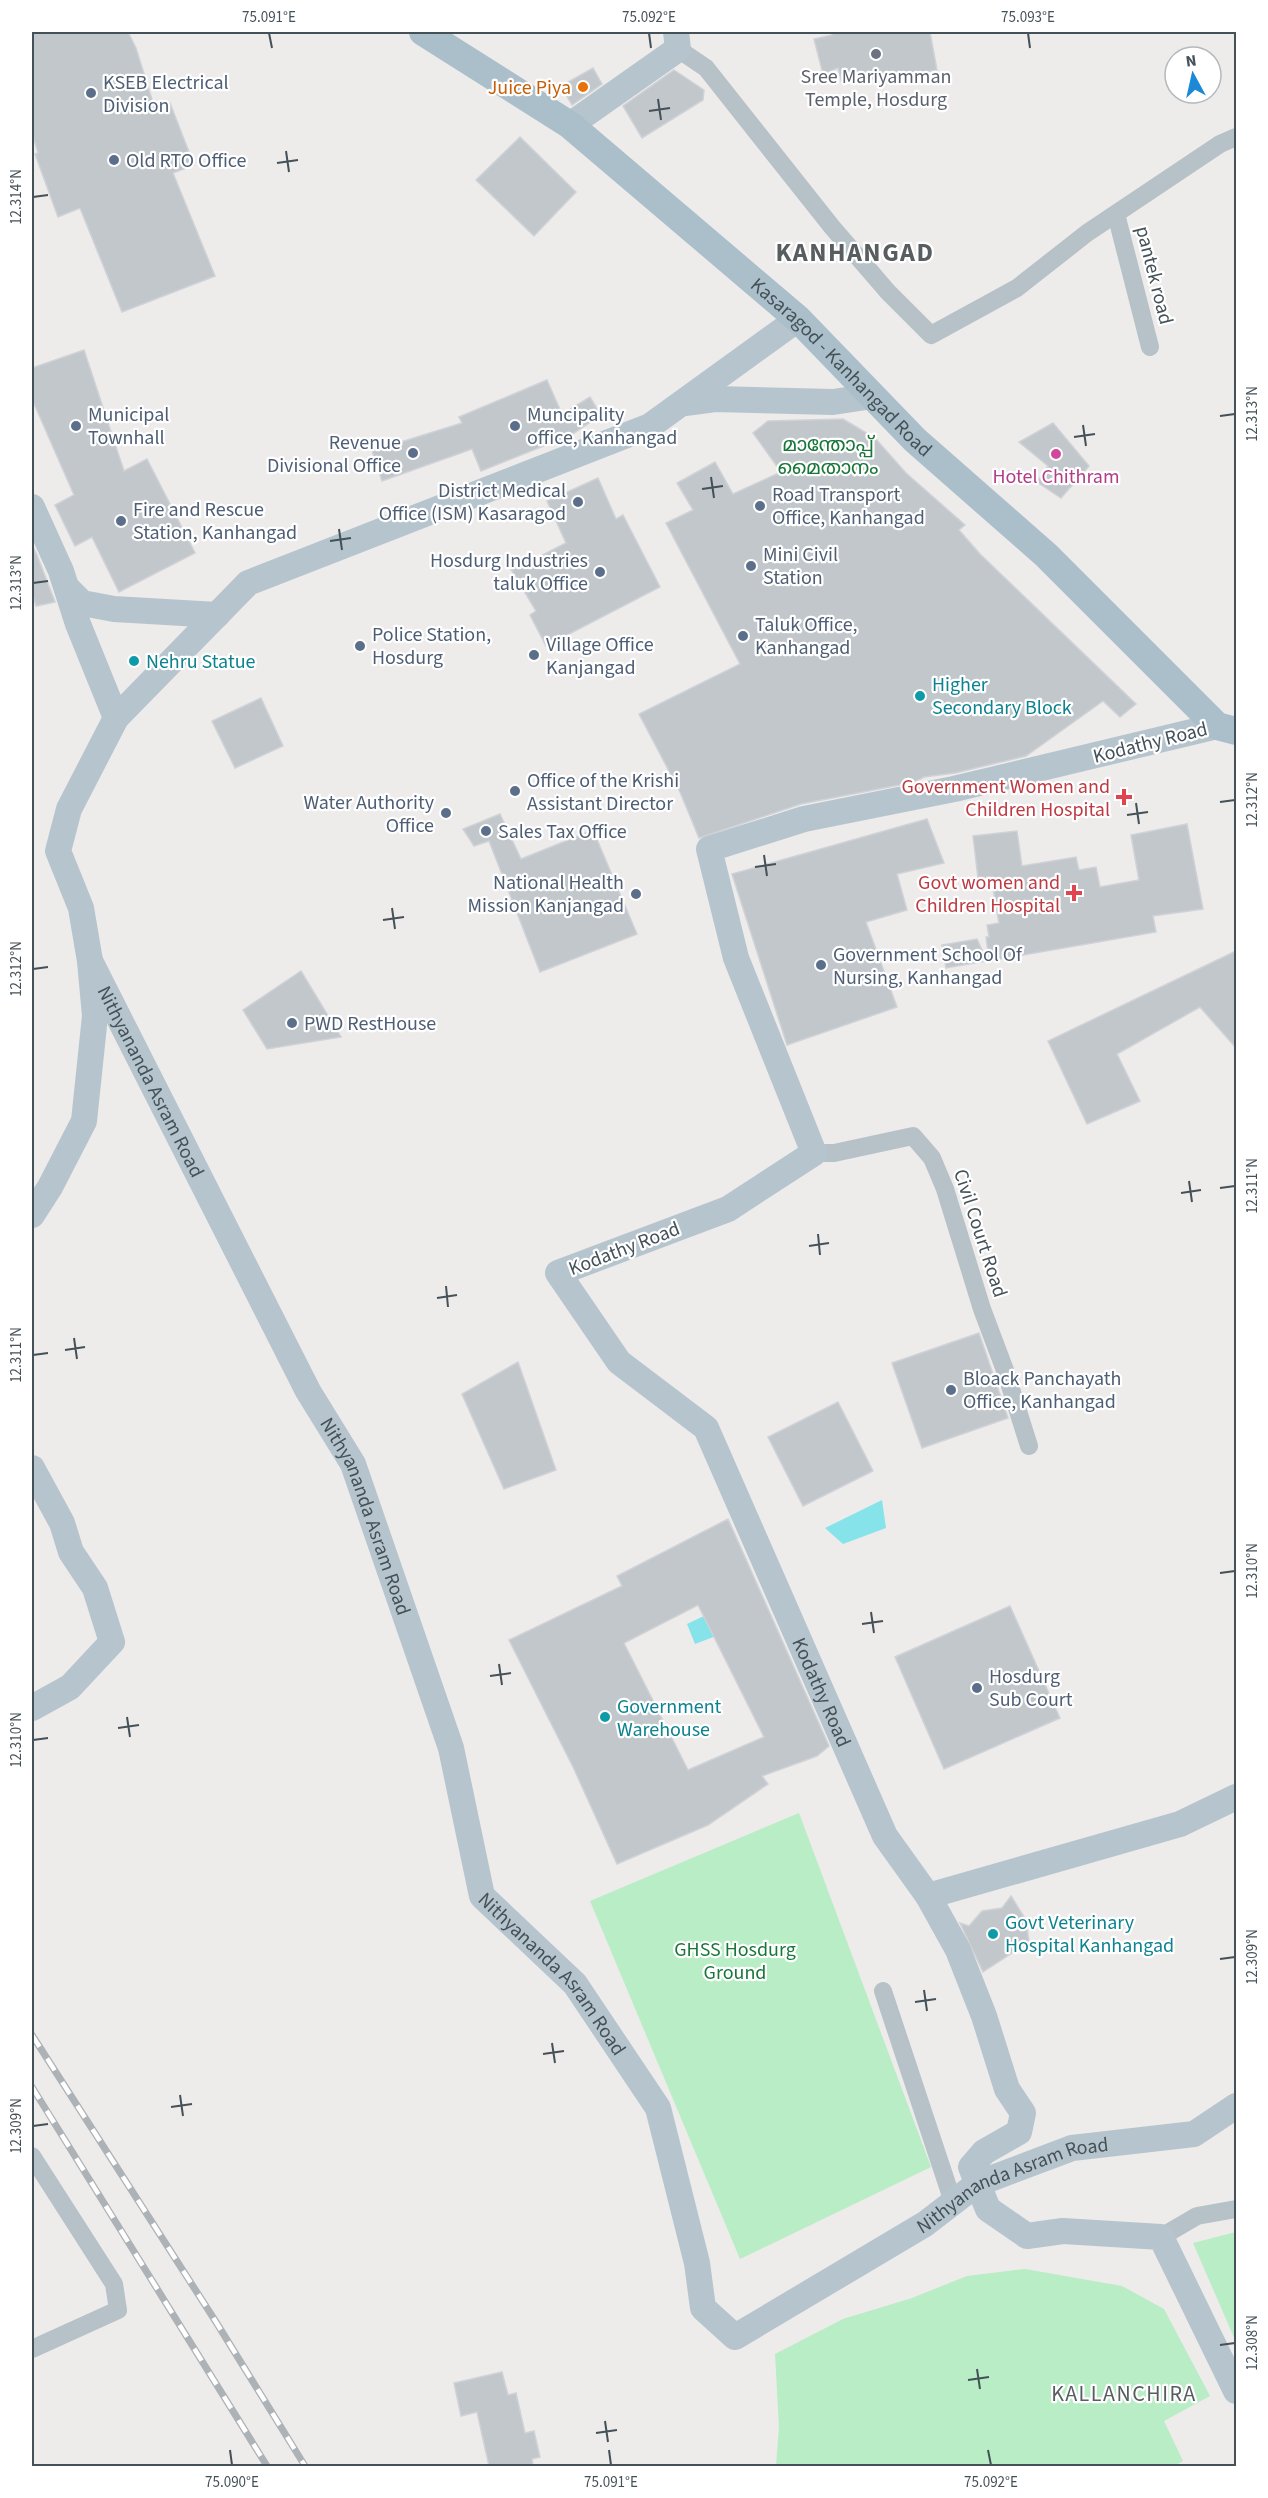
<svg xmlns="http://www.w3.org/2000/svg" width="1268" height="2498" viewBox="0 0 1268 2498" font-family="'Source Sans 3','Noto Sans Malayalam',sans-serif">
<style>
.green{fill:#b8edc5}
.water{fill:#86e3e9}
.building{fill:#c2c7cb;stroke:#cfd2d7;stroke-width:1.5;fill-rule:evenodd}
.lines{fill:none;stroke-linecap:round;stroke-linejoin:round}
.street{stroke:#b6c2c8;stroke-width:18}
.secondary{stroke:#b6c5cd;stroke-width:26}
.primary{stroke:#abbfca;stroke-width:28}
.rail-casing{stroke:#adb2b6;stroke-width:7}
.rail{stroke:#fff;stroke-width:4.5;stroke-dasharray:14;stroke-linecap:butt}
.ticks{fill:none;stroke:#445158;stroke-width:2}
.worship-dot{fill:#6b7280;stroke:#fff;stroke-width:2}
.food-dot{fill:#e8710a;stroke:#fff;stroke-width:2}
.service-dot{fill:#5c6f8a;stroke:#fff;stroke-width:2}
.hotel-dot{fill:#d1479c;stroke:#fff;stroke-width:2}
.culture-dot{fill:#0f9aa8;stroke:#fff;stroke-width:2}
.health-dot{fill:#e0444e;stroke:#fff;stroke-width:2}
.labels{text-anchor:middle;stroke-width:4.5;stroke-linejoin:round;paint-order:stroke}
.worship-label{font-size:20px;fill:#5b616d;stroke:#fff}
.service-label{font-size:20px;fill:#4e5e75;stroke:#fff;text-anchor:start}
.food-label{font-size:20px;fill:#c56008;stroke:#fff;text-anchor:end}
.street-label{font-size:20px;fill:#445158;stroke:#fff}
.park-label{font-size:20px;fill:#187639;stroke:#fff}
.hotel-label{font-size:20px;fill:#b23c85;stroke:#fff}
.culture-label{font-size:20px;fill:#0d838f;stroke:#fff;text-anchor:start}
.health-label{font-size:20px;fill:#be3a42;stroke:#fff;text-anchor:end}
.quarter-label{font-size:22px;letter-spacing:1.5px;fill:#585d60;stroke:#fff}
.district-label{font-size:26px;font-weight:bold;letter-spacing:1.5px;fill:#585d60;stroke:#fff}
.neatline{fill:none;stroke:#445158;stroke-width:2}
.ticks-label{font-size:15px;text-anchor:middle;fill:#445158}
</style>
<rect width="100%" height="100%" fill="#eeebeb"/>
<g class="green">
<polygon points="799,1813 931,2167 740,2259 590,1901"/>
<polygon points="1236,2232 1236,2342 1193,2243"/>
<polygon points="1025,2269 1122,2286 1164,2309 1210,2396 1164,2421 1183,2461 1174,2466 776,2466 779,2427 775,2354 843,2319 912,2298 967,2276"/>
</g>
<g class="water">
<polygon points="882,1500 886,1528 843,1544 825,1528"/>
<polygon points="746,1596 758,1620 695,1644 687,1624"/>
</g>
<g class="building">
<polygon points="32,32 128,32 136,48 155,109 170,103 194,165 173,173 215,276 122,312 80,208 58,217 35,154 38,153 32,133"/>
<polygon points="831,32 930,32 937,70 842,84 838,68 823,74 814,39 832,35"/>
<polygon points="593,68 602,84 572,105 561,86"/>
<polygon points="674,70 704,90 703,100 642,138 623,106"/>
<polygon points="520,137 576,192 534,236 476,180"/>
<polygon points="84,350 124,471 147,459 195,553 119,592 92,537 75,546 55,505 74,495 32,399 32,368"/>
<polygon points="547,380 562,414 590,397 601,415 571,435 481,471 472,449 382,481 372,451 462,423 459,417"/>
<polygon points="843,419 875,438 906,473 965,525 959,530 980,554 1136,704 1120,717 1103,701 1026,756 955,773 924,777 915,782 801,804 699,838 680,792 639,714 740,664 666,523 693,510 677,483 715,462 733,494 781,472 753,433 768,421"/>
<polygon points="1053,423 1089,466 1061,498 1037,482 1048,466 1019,442"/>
<polygon points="598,478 616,519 623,515 660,587 546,646 530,615 536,611 509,566 530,554 533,560 566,543 547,501"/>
<polygon points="32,545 37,555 55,602 36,606 32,592"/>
<polygon points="261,698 283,746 235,768 212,721"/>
<polygon points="500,814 521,859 593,830 637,934 540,972 489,841 474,846 463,829"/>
<polygon points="927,819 944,863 897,874 907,910 866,922 897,1007 787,1045 732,874"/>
<polygon points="1187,824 1203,909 1153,916 1156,932 989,961 986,937 989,937 987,925 999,923 991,877 978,878 973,836 1017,831 1022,866 1076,857 1079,870 1096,867 1100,887 1139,880 1131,835"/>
<polygon points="977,939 987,961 946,968 942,945"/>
<polygon points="1236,951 1236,1048 1200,1007 1117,1054 1140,1101 1087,1124 1048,1041"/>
<polygon points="301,971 341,1037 267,1049 243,1010"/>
<polygon points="979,1333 1008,1418 922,1448 892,1363"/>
<polygon points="518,1362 556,1470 504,1489 462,1394"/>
<polygon points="838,1402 873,1471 803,1506 768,1437"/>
<path d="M728,1519L829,1746L817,1756L762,1776L768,1784L708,1825L617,1864L574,1769L509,1640L622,1586L617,1576ZM698,1605L764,1737L688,1770L624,1643Z"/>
<polygon points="1010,1606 1060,1718 944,1769 895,1657"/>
<polygon points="1011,1896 1026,1920 1029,1942 983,1972 960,1923 969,1926 982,1911 1002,1908"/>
<polygon points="502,2372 508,2395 516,2393 525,2433 534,2431 540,2457 532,2459 533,2466 489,2466 477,2412 461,2416 454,2383"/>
</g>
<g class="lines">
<g class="street">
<polyline points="678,49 706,68 832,227 888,292 931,335 1017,288 1087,233 1220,144 1236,137"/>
<polyline points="1116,214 1150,347"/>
<polyline points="814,1153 834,1153 913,1136 932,1158 945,1189 982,1309 1006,1373 1029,1446"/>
<polyline points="883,1991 953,2202"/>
<polyline points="32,2156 114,2284 118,2310 32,2349"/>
<polyline points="1161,2237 1197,2216 1236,2209"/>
</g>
<g class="secondary">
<polyline points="570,125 678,49 676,32"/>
<polyline points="685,403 715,399 833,402 873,396"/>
<polyline points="32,507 61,571 78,624 116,718"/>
<polyline points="67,588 82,603 114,609 217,615"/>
<path id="s1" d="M1217,726L954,789L804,819L709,849L736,958L814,1153L728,1209L558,1273L619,1362L706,1428L885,1836L928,1896L1180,1824L1236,1797"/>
<path id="s2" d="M90,961L308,1391L353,1464L451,1748L482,1896L575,1984L658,2108L697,2263L703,2308L735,2337L925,2224L977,2184L1072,2148L1194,2134L1236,2106"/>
<polyline points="32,1215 50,1187 84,1121 95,1016 90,961 81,908 58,851 69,809 116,718 248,583 650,426 798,319"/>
<polyline points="32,1468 62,1523 71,1552 95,1588 112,1642 70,1687 32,1708"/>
<polyline points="928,1896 958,1950 984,2016 1007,2089 1023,2113 1019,2132 984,2152 971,2167 988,2209 1027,2236 1063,2231 1161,2237 1236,2391"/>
</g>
<path class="primary" id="s3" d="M423,32L570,125L798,319L915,440L1046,555L1217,726L1236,731"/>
<defs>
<g id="rail">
<polyline points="32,2035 216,2322 305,2466"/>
<polyline points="32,2087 267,2466"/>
</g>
</defs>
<use href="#rail" class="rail-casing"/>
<use href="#rail" class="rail"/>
</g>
<path class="ticks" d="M269,33L272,48M649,33L651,48M1028,33L1030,48M658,99L661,120M649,111L670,108M286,151L289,172M277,163L298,160M33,197L48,195M1220,416L1235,414M1083,425L1086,446M1074,437L1095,434M711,477L714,498M702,489L723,486M339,529L342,550M330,541L351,538M33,583L48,581M1220,802L1235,800M1136,803L1139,824M1127,815L1148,812M764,855L767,876M755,867L776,864M392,908L395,929M383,920L404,917M33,969L48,967M1189,1181L1192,1202M1220,1188L1235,1186M1181,1193L1201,1190M818,1234L820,1255M809,1246L829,1243M446,1286L448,1307M437,1298L457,1295M74,1338L77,1359M65,1350L85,1347M33,1355L48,1353M1220,1573L1235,1571M871,1612L874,1633M862,1624L883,1621M499,1664L502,1685M490,1676L511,1673M127,1717L130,1737M118,1728L139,1725M33,1740L48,1738M1220,1959L1235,1957M924,1990L927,2011M915,2002L936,1999M552,2043L555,2063M543,2054L564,2051M180,2095L183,2116M171,2107L192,2104M33,2126L48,2124M1220,2345L1235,2343M977,2369L980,2389M968,2380L989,2377M605,2421L608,2442M596,2433L617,2430M230,2450L232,2465M609,2450L611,2465M988,2450L991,2465"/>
<circle class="worship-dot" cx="876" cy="54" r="6"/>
<circle class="food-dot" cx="583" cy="87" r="6"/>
<g class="service-dot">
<circle cx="91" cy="93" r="6"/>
<circle cx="114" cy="160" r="6"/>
<circle cx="76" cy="426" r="6"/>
<circle cx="515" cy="426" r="6"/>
<circle cx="413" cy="453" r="6"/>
<circle cx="578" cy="502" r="6"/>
<circle cx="760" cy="506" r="6"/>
<circle cx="121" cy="521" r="6"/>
<circle cx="751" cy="566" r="6"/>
<circle cx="600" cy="572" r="6"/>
<circle cx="743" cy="636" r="6"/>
<circle cx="360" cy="646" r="6"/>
<circle cx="534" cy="655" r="6"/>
<circle cx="515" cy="791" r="6"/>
<circle cx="446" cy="813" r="6"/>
<circle cx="486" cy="831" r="6"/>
<circle cx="636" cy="894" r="6"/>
<circle cx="821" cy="965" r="6"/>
<circle cx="292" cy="1023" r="6"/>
<circle cx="951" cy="1390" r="6"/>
<circle cx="977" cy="1688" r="6"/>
</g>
<circle class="hotel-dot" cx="1056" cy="454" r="6"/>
<g class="culture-dot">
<circle cx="134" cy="661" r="6"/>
<circle cx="920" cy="696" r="6"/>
<circle cx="605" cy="1717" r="6"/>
<circle cx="993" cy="1934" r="6"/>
</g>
<g class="health-dot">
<path d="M1121 788h6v6h6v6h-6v6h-6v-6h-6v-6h6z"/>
<path d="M1071 884h6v6h6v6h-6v6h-6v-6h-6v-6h6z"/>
</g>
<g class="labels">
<g class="worship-label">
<text x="876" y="83">Sree Mariyamman<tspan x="876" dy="23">Temple, Hosdurg</tspan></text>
</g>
<g class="service-label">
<text x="103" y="89">KSEB Electrical<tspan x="103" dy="23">Division</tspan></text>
<text x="126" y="167">Old RTO Office</text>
<text x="88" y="421">Municipal<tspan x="88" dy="23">Townhall</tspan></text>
<text x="527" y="421">Muncipality<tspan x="527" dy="23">office, Kanhangad</tspan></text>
<text x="401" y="449" text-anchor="end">Revenue<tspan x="401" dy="23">Divisional Office</tspan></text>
<text x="566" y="497" text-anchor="end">District Medical<tspan x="566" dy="23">Office (ISM) Kasaragod</tspan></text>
<text x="772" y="501">Road Transport<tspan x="772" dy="23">Office, Kanhangad</tspan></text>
<text x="133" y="516">Fire and Rescue<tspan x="133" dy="23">Station, Kanhangad</tspan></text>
<text x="763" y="561">Mini Civil<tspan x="763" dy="23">Station</tspan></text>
<text x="588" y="567" text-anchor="end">Hosdurg Industries<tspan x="588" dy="23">taluk Office</tspan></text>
<text x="755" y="631">Taluk Office,<tspan x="755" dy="23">Kanhangad</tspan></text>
<text x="372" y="641">Police Station,<tspan x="372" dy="23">Hosdurg</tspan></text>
<text x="546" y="651">Village Office<tspan x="546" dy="23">Kanjangad</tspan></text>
<text x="527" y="787">Office of the Krishi<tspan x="527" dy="23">Assistant Director</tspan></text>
<text x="434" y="809" text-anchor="end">Water Authority<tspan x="434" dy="23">Office</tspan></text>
<text x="498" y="838">Sales Tax Office</text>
<text x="624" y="889" text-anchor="end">National Health<tspan x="624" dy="23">Mission Kanjangad</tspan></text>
<text x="833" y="961">Government School Of<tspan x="833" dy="23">Nursing, Kanhangad</tspan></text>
<text x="304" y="1030">PWD RestHouse</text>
<text x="963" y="1385">Bloack Panchayath<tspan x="963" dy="23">Office, Kanhangad</tspan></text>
<text x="989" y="1683">Hosdurg<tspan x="989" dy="23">Sub Court</tspan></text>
</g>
<g class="food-label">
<text x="571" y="94">Juice Piya</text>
</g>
<g class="street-label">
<text transform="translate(1155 275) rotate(76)" y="7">pantek road</text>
<text dy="7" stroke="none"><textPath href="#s3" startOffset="538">Kasaragod - Kanhangad Road</textPath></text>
<text transform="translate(1150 742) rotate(-14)" y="7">Kodathy Road</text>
<text dy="7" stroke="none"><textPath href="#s2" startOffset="135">Nithyananda Asram Road</textPath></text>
<text transform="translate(981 1233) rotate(72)" y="7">Civil Court Road</text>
<text transform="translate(624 1248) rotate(-21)" y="7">Kodathy Road</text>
<text dy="7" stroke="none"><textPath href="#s2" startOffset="621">Nithyananda Asram Road</textPath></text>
<text dy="7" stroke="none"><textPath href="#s1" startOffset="1635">Kodathy Road</textPath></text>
<text dy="7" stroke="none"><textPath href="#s2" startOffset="1125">Nithyananda Asram Road</textPath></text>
<text dy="7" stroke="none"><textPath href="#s2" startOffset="1864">Nithyananda Asram Road</textPath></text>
</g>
<g class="park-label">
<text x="828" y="451">മാന്തോപ്പ്<tspan x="828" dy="23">മൈതാനം</tspan></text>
<text x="735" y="1956">GHSS Hosdurg<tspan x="735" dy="23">Ground</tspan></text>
</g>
<g class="hotel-label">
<text x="1056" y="483">Hotel Chithram</text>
</g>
<g class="culture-label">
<text x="146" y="668">Nehru Statue</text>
<text x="932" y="691">Higher<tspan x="932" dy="23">Secondary Block</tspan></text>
<text x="617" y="1713">Government<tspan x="617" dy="23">Warehouse</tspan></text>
<text x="1005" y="1929">Govt Veterinary<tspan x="1005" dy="23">Hospital Kanhangad</tspan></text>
</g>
<g class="health-label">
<text x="1110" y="793">Government Women and<tspan x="1110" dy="23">Children Hospital</tspan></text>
<text x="1060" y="889">Govt women and<tspan x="1060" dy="23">Children Hospital</tspan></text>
</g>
<g class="quarter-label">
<text x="1124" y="2401">KALLANCHIRA</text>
</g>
<g class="district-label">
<text x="855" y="261">KANHANGAD</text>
</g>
</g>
<rect width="1268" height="2498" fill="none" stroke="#ffffff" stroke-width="66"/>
<g transform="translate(1193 75) rotate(352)"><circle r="28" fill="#ffffff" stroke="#b4b9bc" stroke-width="1.5"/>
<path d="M0-4.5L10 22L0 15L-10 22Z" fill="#1c89d7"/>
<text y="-9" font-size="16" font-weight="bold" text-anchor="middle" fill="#445158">N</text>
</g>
<rect x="33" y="33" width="1202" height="2432" class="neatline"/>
<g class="ticks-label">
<text x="269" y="22">75.091°E</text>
<text x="649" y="22">75.092°E</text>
<text x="1028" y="22">75.093°E</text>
<text transform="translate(16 197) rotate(-90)" y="5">12.314°N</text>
<text transform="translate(1252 414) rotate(-90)" y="5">12.313°N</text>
<text transform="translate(16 583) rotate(-90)" y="5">12.313°N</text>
<text transform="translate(1252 800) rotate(-90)" y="5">12.312°N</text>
<text transform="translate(16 969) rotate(-90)" y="5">12.312°N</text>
<text transform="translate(1252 1186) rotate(-90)" y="5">12.311°N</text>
<text transform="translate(16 1355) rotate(-90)" y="5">12.311°N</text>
<text transform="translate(1252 1571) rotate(-90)" y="5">12.310°N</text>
<text transform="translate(16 1740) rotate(-90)" y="5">12.310°N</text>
<text transform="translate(1252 1957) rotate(-90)" y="5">12.309°N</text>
<text transform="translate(16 2126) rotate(-90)" y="5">12.309°N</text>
<text transform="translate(1252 2343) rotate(-90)" y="5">12.308°N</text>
<text x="232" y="2487">75.090°E</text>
<text x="611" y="2487">75.091°E</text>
<text x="991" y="2487">75.092°E</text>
</g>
</svg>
